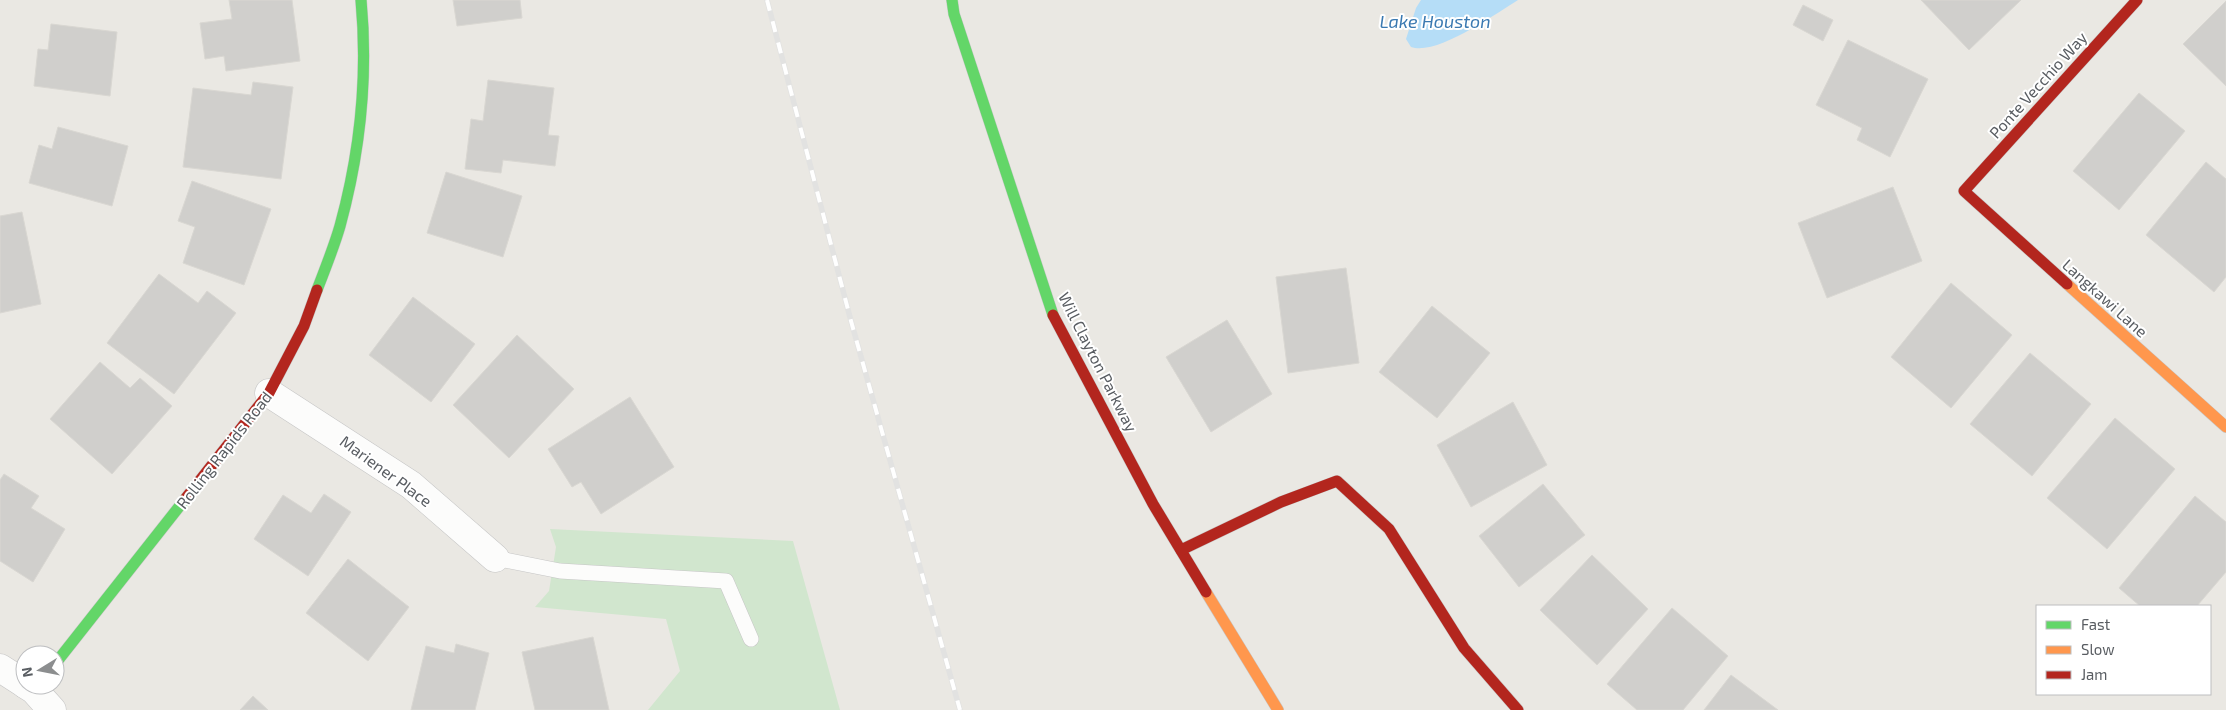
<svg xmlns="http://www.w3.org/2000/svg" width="2226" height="710" viewBox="0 0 2226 710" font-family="'Exo 2',sans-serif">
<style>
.green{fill:#d1e6ce}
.water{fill:#b5ddf7}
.building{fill:#d0cfcc;stroke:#d9d7d2}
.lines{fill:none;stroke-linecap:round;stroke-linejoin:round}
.lane-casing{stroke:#c6c6c6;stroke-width:16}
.street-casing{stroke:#c6c6c6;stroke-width:29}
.fast-casing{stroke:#c7c7c7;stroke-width:12}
.slow-casing{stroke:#c7c7c7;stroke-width:12}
.jam-casing{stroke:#c7c7c7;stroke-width:12}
.lane{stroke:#fcfcfb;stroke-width:15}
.street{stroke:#fcfcfb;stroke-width:28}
.fast{stroke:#63d668;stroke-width:11}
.slow{stroke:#ff974d;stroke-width:11}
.jam{stroke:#b3261e;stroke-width:11}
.rail-casing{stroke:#e2e2e1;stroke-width:5.5}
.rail{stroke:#fff;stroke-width:4;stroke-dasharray:11;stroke-linecap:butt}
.labels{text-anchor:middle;stroke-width:4;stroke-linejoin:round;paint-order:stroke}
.street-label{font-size:16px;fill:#595d62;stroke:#fff}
.water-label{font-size:18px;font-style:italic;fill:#3a79b1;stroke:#fff}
</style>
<rect width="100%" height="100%" fill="#eae8e3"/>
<polygon class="green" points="550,529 793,541 840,710 648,710 680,671 666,619 535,607 549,591 556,547"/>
<path class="water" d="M1421,0H1518C1495,14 1437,56 1411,47L1406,39L1416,8Z"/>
<g class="building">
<polygon points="229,0 292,0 300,61 226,71 224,56 205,59 200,23 232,19"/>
<polygon points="453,0 520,0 522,18 457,26"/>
<polygon points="1921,0 2021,0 1969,50"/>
<polygon points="2226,1 2226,86 2183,44"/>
<polygon points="1803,5 1833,20 1823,41 1793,25"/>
<polygon points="51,24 117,32 110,96 34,86 38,49 48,50"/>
<polygon points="1848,40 1928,79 1890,157 1857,140 1862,128 1816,105"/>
<polygon points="488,80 554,88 548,135 559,136 555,166 503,160 501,173 465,169 471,119 483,121"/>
<polygon points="253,82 293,87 281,179 183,167 193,88 251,95"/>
<polygon points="2139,93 2185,131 2119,210 2073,171"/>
<polygon points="58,127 128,146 112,206 29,183 39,145 52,149"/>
<polygon points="2206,162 2226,179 2226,277 2214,292 2146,235"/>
<polygon points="446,172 522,196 503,257 427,233"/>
<polygon points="192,181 271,209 244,285 183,263 195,227 178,221"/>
<polygon points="1893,187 1922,261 1827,298 1798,223"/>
<polygon points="22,212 41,304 0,313 0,216"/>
<polygon points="1346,268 1359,363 1288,373 1276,277"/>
<polygon points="159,274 198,303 207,291 236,313 174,394 107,343"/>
<polygon points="1951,283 2012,335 1951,408 1891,357"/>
<polygon points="413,297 475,344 431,402 369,355"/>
<polygon points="1432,306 1490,353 1437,418 1379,372"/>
<polygon points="1227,320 1272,394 1211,432 1166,357"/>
<polygon points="517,335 574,389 509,458 453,405"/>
<polygon points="2030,353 2091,404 2032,476 1970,424"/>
<polygon points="100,362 130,388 140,378 172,406 112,474 50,419"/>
<polygon points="630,397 674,467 601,514 581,482 572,487 548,449"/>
<polygon points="1513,402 1547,465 1471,507 1437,445"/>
<polygon points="2115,418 2175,469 2107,549 2047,498"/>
<polygon points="4,474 39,496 31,508 65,529 33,582 0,561 0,480"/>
<polygon points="1543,484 1585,535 1519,587 1479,536"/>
<polygon points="324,494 351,512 308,576 254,539 283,495 311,513"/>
<polygon points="2195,496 2226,522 2226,572 2197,606 2140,606 2119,588"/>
<polygon points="1592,555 1648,609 1597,665 1540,610"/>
<polygon points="348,559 409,607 368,661 306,613"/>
<polygon points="1672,608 1728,656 1683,710 1637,710 1607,684"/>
<polygon points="593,637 609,710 535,710 522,652"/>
<polygon points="456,644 489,653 475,710 411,710 426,646 454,653"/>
<polygon points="1731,675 1778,710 1704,710"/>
<polygon points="253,696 268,710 240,710"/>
</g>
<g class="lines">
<defs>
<polyline id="lane" points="495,558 560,571 726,581 751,639"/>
<g id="street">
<polyline points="269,393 411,485 495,558"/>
<polyline points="0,668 25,684"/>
<polyline points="26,685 34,690 52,710"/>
</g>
<g id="fast">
<polyline points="952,0 954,14 1053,315"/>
<path d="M317,290C325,269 334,247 340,226C360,153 368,75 361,0"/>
<polyline points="55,664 186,498"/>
</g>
<g id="slow">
<polyline points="2067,284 2226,427"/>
<polyline points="1206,592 1278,710"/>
</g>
<g id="jam">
<polyline points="2067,284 1964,191 2137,0"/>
<polyline points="1053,315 1153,504 1206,592"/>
<polyline points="186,498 269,393 304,326 317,290"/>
<polyline points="1181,550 1281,502 1337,481 1389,529 1464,648 1518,710"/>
</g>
</defs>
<use href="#lane" class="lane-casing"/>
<use href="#street" class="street-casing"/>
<use href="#fast" class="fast-casing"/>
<use href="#slow" class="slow-casing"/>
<use href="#jam" class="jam-casing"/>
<use href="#lane" class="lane"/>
<use href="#street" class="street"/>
<use href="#fast" class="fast"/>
<use href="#slow" class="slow"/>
<use href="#jam" class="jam"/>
<defs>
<polyline id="rail" points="767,0 851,321 960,710"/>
</defs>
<use href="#rail" class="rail-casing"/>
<use href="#rail" class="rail"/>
</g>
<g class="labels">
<g class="street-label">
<text transform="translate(2038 85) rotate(-48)" y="6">Ponte Vecchio Way</text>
<text transform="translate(2105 298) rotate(42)" y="6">Langkawi Lane</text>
<text transform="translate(1098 362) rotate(63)" y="6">Will Clayton Parkway</text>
<text transform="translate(224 450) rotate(-52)" y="6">Rolling Rapids Road</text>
<text transform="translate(386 471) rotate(36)" y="6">Mariener Place</text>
</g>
<g class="water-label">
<text x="1435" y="28">Lake Houston</text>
</g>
</g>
<rect x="2036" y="605" width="175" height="90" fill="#ffffff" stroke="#bdbec0"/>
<rect x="2046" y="621" width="25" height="8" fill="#63d668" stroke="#bdbec0"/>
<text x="2081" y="630" font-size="15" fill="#595d62">Fast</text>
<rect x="2046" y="646" width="25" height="8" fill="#ff974d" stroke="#bdbec0"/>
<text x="2081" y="655" font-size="15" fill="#595d62">Slow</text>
<rect x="2046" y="671" width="25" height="8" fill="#b3261e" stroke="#bdbec0"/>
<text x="2081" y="680" font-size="15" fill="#595d62">Jam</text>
<g transform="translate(40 670) rotate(260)"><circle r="24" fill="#ffffff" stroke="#bdbec0"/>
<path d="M0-4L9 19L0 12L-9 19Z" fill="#8c8e8f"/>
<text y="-8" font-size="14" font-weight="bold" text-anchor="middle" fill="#595d62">N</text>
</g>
</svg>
